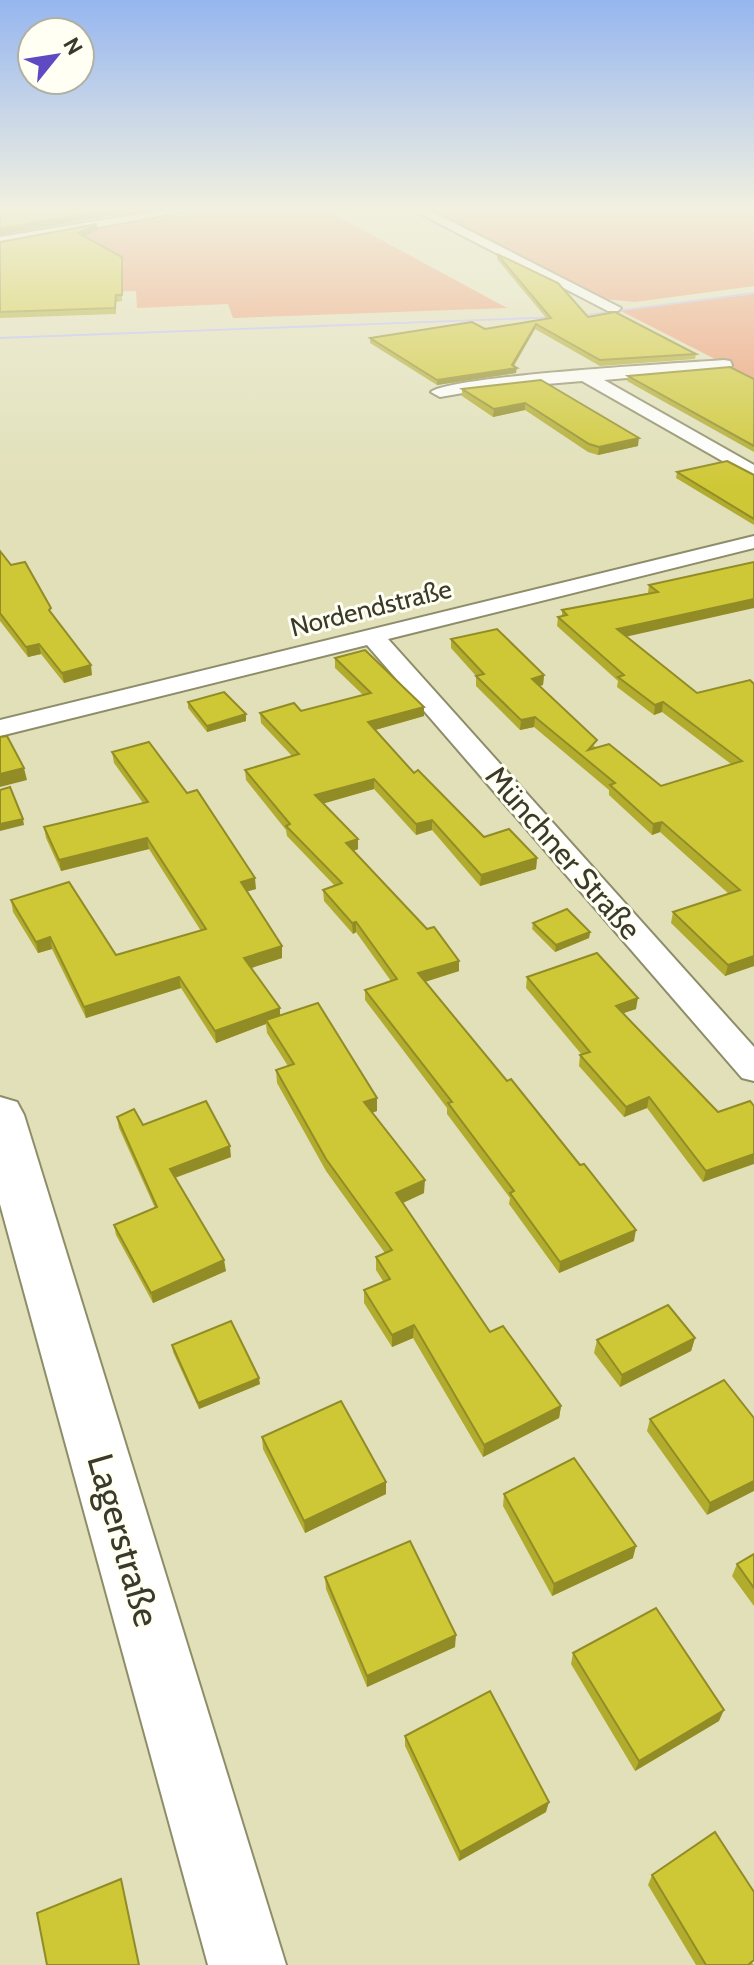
<svg xmlns="http://www.w3.org/2000/svg" width="754" height="1965" viewBox="0 0 754 1965" font-family="Cabin,sans-serif">
<style>
.green{fill:#ee9b74}
.lines{fill:none;stroke-linecap:round;stroke-linejoin:round}
.stream{fill:#bcb9fc;fill-rule:evenodd}
.street-casing{stroke:#8e8d69;stroke-width:4}
.secondary-casing{stroke:#8e8d69;stroke-width:4}
.street{fill:#fff;fill-rule:evenodd}
.secondary{fill:#fff;fill-rule:evenodd}
.wall{fill:#b2ac2e}
.shaded-wall{fill:#918c26}
.building{fill:#cfc836;stroke:#918c26;stroke-width:2}
.labels{text-anchor:middle;stroke-width:6;stroke-linejoin:round;paint-order:stroke}
.far-street-label{font-size:26px;fill:#3a392a;stroke:#fffff3}
.street-label{font-size:30px;fill:#3a392a;stroke:#fffff3}
.near-street-label{font-size:36px;fill:#3a392a;stroke:#fffff3}
</style>
<rect width="100%" height="100%" fill="#e1e0b9"/>
<g class="green">
<polygon points="208,210 326,210 507,308 233,318 228,304 137,308 136,291 34,294 73,232"/>
<polygon points="427,210 754,210 754,286 635,302 604,299"/>
<polygon points="754,294 754,379 621,311"/>
</g>
<g class="lines">
<g class="stream">
<polygon points="754,292 754,294 574,317 572,316"/>
<polygon points="560,316 558,318 0,339 0,337"/>
</g>
<defs>
<g id="street">
<polygon points="162,210 192,210 0,245 0,237"/>
<polygon points="413,210 429,210 621,308 618,311 608,311"/>
<path d="M724,360L730,361L732,365L730,369L604,380L754,465V479L582,381L486,389L440,397L431,392C448,376 684,363 724,360Z"/>
<polygon points="754,536 754,548 388,639 754,1047 754,1081 742,1078 367,645 0,736 0,720"/>
</g>
<polygon id="secondary" points="0,1097 17,1102 24,1115 286,1965 208,1965 0,1204"/>
</defs>
<use href="#street" class="street-casing"/>
<use href="#secondary" class="secondary-casing"/>
<use href="#street" class="street"/>
<use href="#secondary" class="secondary"/>
</g>
<g class="wall">
<polygon points="97,224 98,230 84,236 122,257 122,301 116,302 116,314 0,318 0,242"/>
<polygon points="497,254 588,317 696,354 695,359 600,366 535,329 514,366 516,373 437,385 370,343 370,338 485,329 547,319 497,259"/>
<polygon points="628,376 754,379 754,452 627,381"/>
<polygon points="541,380 638,446 598,455 588,452 525,410 493,417 462,396 462,389"/>
<polygon points="677,472 754,475 754,525 676,478"/>
<polygon points="0,551 52,614 92,675 64,683 41,654 28,657 0,621"/>
<polygon points="754,562 626,636 697,693 754,684 754,966 725,976 671,923 673,912 729,894 660,832 652,835 609,795 609,790 534,727 520,730 476,686 476,676 451,648 451,639 544,675 543,685 540,686 596,748 661,786 731,764 662,712 654,715 617,687 618,681 557,626 558,617 562,616 562,610 648,593 649,585"/>
<polygon points="335,658 424,716 375,730 414,773 484,837 537,858 536,869 480,886 432,830 416,835 374,789 323,803 358,849 353,851 459,971 425,982 634,1241 559,1273 509,1204 510,1198 447,1114 447,1108 365,1000 365,990 391,981 356,932 353,934 324,901 323,890 335,886 287,836 286,830 246,780 245,770 292,756 261,723 260,713 301,711 363,695 335,668"/>
<polygon points="188,702 246,721 207,732 188,708"/>
<polygon points="112,752 256,889 247,891 282,946 282,958 251,968 280,1008 280,1016 377,1111 372,1113 424,1193 403,1203 490,1332 561,1406 559,1418 483,1457 413,1338 392,1347 364,1303 364,1290 383,1281 376,1270 376,1257 385,1253 326,1171 277,1083 276,1070 288,1066 267,1033 266,1024 216,1043 181,988 86,1018 52,949 38,953 13,912 11,900 116,955 201,931 149,849 61,871 46,838 44,827 143,803 114,763"/>
<polygon points="533,923 590,932 589,938 555,952 532,929"/>
<polygon points="527,977 636,1009 623,1013 718,1112 750,1101 703,1182 647,1108 624,1117 579,1066 580,1055 582,1055 526,988"/>
<polygon points="117,1117 143,1125 231,1157 175,1178 226,1271 153,1303 116,1235 114,1225 155,1208 119,1128"/>
<polygon points="695,1338 691,1351 620,1387 594,1353 597,1340"/>
<polygon points="172,1345 260,1384 199,1409 173,1352"/>
<polygon points="754,1418 707,1515 647,1431 650,1419"/>
<polygon points="262,1437 386,1482 386,1494 305,1533 263,1449"/>
<polygon points="504,1494 633,1558 552,1596 503,1506"/>
<polygon points="754,1554 754,1606 732,1576 737,1564"/>
<polygon points="325,1577 455,1647 367,1687 326,1589"/>
<polygon points="573,1653 719,1721 635,1771 571,1664"/>
<polygon points="405,1736 546,1812 459,1861 405,1746"/>
<polygon points="652,1875 754,1965 696,1965 648,1885"/>
</g>
<g class="shaded-wall">
<polygon points="108,210 142,210 0,235 0,229"/>
<polygon points="97,224 98,230 79,239 78,233"/>
<polygon points="536,324 535,329 512,368 517,368 516,373 437,385 437,380 512,365"/>
<polygon points="525,403 525,410 493,417 494,409"/>
<polygon points="639,438 638,446 598,455 599,447"/>
<polygon points="754,599 754,608 616,639 617,629"/>
<polygon points="39,644 41,654 28,657 26,647"/>
<polygon points="91,665 92,675 64,683 62,673"/>
<polygon points="544,675 543,685 532,688 532,679"/>
<polygon points="663,702 662,712 654,715 655,705"/>
<polygon points="424,707 424,716 368,732 368,722"/>
<polygon points="246,714 246,721 207,732 207,726"/>
<polygon points="535,717 534,727 520,730 521,720"/>
<polygon points="24,768 27,780 0,787 0,774"/>
<polygon points="374,779 374,789 315,806 315,795"/>
<polygon points="23,819 24,825 0,831 0,824"/>
<polygon points="432,820 432,830 416,835 416,824"/>
<polygon points="662,822 660,832 652,835 653,824"/>
<polygon points="147,838 149,849 61,871 59,860"/>
<polygon points="358,839 358,849 346,854 346,843"/>
<polygon points="537,858 536,869 480,886 481,875"/>
<polygon points="255,878 256,889 242,893 241,882"/>
<polygon points="356,922 356,932 353,934 352,923"/>
<polygon points="590,932 589,938 555,952 556,945"/>
<polygon points="50,937 52,949 38,953 36,942"/>
<polygon points="282,946 282,958 245,970 244,958"/>
<polygon points="754,956 754,966 725,976 728,965"/>
<polygon points="459,961 459,971 418,984 418,973"/>
<polygon points="179,977 181,988 86,1018 84,1007"/>
<polygon points="638,998 636,1009 615,1016 616,1006"/>
<polygon points="280,1008 280,1019 266,1020 266,1024 216,1043 215,1031"/>
<polygon points="649,1097 647,1108 624,1117 626,1107"/>
<polygon points="377,1098 377,1111 364,1115 364,1102"/>
<polygon points="230,1146 231,1157 171,1179 170,1169"/>
<polygon points="754,1154 754,1164 703,1182 706,1171"/>
<polygon points="425,1180 424,1193 396,1206 396,1193"/>
<polygon points="636,1230 634,1241 559,1273 560,1262"/>
<polygon points="224,1260 226,1271 153,1303 151,1293"/>
<polygon points="414,1325 413,1338 392,1347 392,1335"/>
<polygon points="695,1338 691,1351 620,1387 622,1375"/>
<polygon points="259,1378 260,1384 199,1409 198,1403"/>
<polygon points="561,1406 559,1418 483,1457 484,1445"/>
<polygon points="754,1481 754,1491 707,1515 710,1503"/>
<polygon points="386,1482 386,1494 305,1533 304,1521"/>
<polygon points="636,1546 633,1558 552,1596 554,1584"/>
<polygon points="456,1635 455,1647 367,1687 367,1676"/>
<polygon points="724,1710 719,1721 635,1771 639,1761"/>
<polygon points="549,1802 546,1812 459,1861 460,1852"/>
</g>
<g class="building">
<polygon points="0,210 108,210 0,229"/>
<polygon points="97,224 78,233 122,257 122,295 116,295 115,308 0,312 0,242"/>
<polygon points="497,254 558,283 588,317 615,312 696,354 600,360 536,324 512,365 517,368 437,380 370,338 472,322 485,329 551,318"/>
<polygon points="730,367 754,379 754,446 628,376"/>
<polygon points="541,380 639,438 599,447 589,444 525,403 494,409 462,389"/>
<polygon points="727,461 754,475 754,519 677,472"/>
<polygon points="0,551 11,565 25,562 51,608 49,610 91,665 62,673 39,644 26,647 0,613"/>
<polygon points="754,562 754,599 617,629 697,693 750,680 754,684 754,956 728,965 673,912 740,890 662,822 653,824 610,785 615,783 535,717 521,720 476,676 484,674 451,639 497,629 544,675 532,679 597,740 588,750 609,744 661,786 742,761 663,702 655,705 618,677 624,675 558,617 567,615 562,610 658,592 649,585"/>
<polygon points="365,650 424,707 368,722 414,773 418,770 484,837 509,829 537,858 481,875 432,820 416,824 374,779 315,795 358,839 346,843 427,929 434,927 459,961 418,973 507,1081 511,1079 580,1165 584,1164 636,1230 560,1262 510,1193 514,1191 448,1103 452,1102 365,990 397,979 356,922 352,923 323,890 342,883 286,826 290,824 245,770 299,754 260,713 294,703 301,711 371,693 335,658"/>
<polygon points="224,692 246,714 207,726 188,702"/>
<polygon points="7,736 24,768 0,774 0,737"/>
<polygon points="149,742 187,793 197,790 255,878 241,882 282,946 244,958 280,1008 215,1031 179,977 84,1007 50,937 36,942 11,900 69,882 116,955 206,929 147,838 59,860 44,827 148,802 112,752"/>
<polygon points="10,787 23,819 0,824 0,790"/>
<polygon points="567,909 590,932 556,945 533,923"/>
<polygon points="597,953 638,998 616,1006 718,1112 750,1101 754,1106 754,1154 706,1171 649,1097 626,1107 580,1055 590,1052 527,977"/>
<polygon points="318,1003 377,1098 364,1102 425,1180 396,1193 490,1332 503,1326 561,1406 484,1445 414,1325 392,1335 364,1290 390,1279 376,1257 392,1250 326,1159 276,1070 294,1064 266,1020"/>
<polygon points="206,1101 230,1146 170,1169 224,1260 151,1293 114,1225 157,1207 117,1117 134,1109 143,1125"/>
<polygon points="668,1305 695,1338 622,1375 597,1340"/>
<polygon points="231,1321 259,1378 198,1403 172,1345"/>
<polygon points="724,1380 754,1418 754,1481 710,1503 650,1419"/>
<polygon points="341,1401 386,1482 304,1521 262,1437"/>
<polygon points="574,1458 636,1546 554,1584 504,1494"/>
<polygon points="410,1541 456,1635 367,1676 325,1577"/>
<polygon points="754,1554 754,1588 737,1564"/>
<polygon points="656,1608 724,1710 639,1761 573,1653"/>
<polygon points="490,1691 549,1802 460,1852 405,1736"/>
<polygon points="715,1832 754,1892 754,1960 748,1965 706,1965 652,1875"/>
<polygon points="121,1879 139,1965 47,1965 37,1913"/>
</g>
<linearGradient id="sky" x2="0" y2="1"><stop stop-color="#96b6f0"/><stop offset="0.43" stop-color="#f2f1e0"/><stop offset="1" stop-color="#f2f1e0" stop-opacity="0"/></linearGradient>
<rect width="754" height="485" fill="url(#sky)"/>
<g class="labels">
<g class="far-street-label">
<text transform="translate(371 608) rotate(-14)" y="9">Nordendstraße</text>
</g>
<g class="street-label">
<text transform="translate(563 853) rotate(49)" y="10">Münchner Straße</text>
</g>
<g class="near-street-label">
<text transform="translate(124 1540) rotate(74)" y="13">Lagerstraße</text>
</g>
</g>
<g transform="translate(56 56) rotate(60)"><circle r="38" fill="#fffff3" stroke="#b0b0a3" stroke-width="2"/>
<path d="M0-6L14 30L0 20L-14 30Z" fill="#604ac3"/>
<text y="-12" font-size="22" font-weight="bold" text-anchor="middle" fill="#3a392a">N</text>
</g>
</svg>
